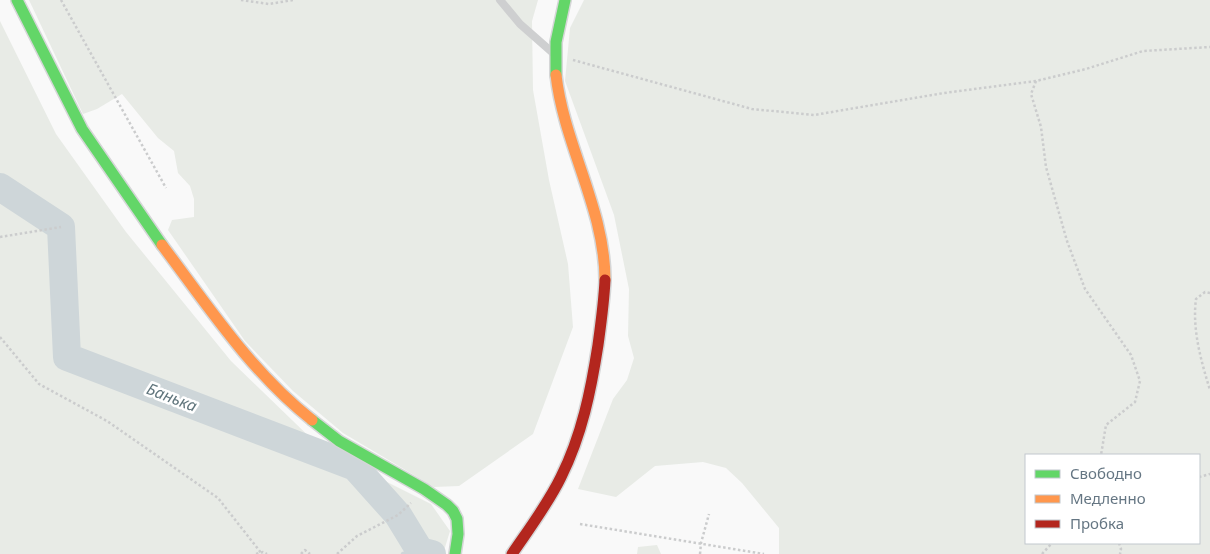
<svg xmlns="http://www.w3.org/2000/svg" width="1210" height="554" viewBox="0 0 1210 554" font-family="'Noto Sans',sans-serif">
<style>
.green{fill:#e8ebe6;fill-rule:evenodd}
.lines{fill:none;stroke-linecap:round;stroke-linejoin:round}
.stream{stroke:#ced6d9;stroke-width:4.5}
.river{stroke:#ced6d9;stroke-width:28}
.fast-casing{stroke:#d5d6d7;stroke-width:14}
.slow-casing{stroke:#d5d6d7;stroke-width:14}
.jam-casing{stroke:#d5d6d7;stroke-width:14}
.path{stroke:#cbcccd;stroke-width:2.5;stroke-dasharray:2.5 2.5;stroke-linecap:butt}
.lane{stroke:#cecfd0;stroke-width:8}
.fast{stroke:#63d668;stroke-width:11}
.slow{stroke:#ff974d;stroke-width:11}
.jam{stroke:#b3261e;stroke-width:11}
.labels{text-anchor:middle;stroke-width:5;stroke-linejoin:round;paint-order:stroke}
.water-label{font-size:16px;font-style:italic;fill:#60757c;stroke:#fff}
</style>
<rect width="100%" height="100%" fill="#f9f9f9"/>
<g class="green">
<polygon points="29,0 538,0 532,21 533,90 549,180 568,264 573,327 533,434 459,486 434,487 343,433 293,391 245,341 168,230 172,220 194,217 194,199 190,186 178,173 174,151 158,138 122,94 97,109 83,114"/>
<path d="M584,0H1210V554H779V528L742,483L726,468L703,462L655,466L616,497L578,489L613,399L627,380L634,358L628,336L629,289L614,215L565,81L570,28ZM1026,455H1199V543H1026Z"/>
<polygon points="0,21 56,134 126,232 231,361 323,450 431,504 450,531 443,554 0,554"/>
<polygon points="657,545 661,554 637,554 638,547"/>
</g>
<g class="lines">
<polyline class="stream" points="403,554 420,551"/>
<polyline class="river" points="0,187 61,227 67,357 355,467 398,515 420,551 432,554"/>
<defs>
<g id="fast">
<polyline points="17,0 82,129 162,245"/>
<polyline points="556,75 556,42 565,0"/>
<polyline points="312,420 339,441 424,489 447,505 453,511 457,519 458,534 455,554"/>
</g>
<g id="slow">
<path d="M556,75C564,145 605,209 605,280"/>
<path d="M162,245C208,306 251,372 312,420"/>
</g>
<path id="jam" d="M512,554C529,529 548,504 561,477C582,435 591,390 598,345C601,323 604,302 605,280"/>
</defs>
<use href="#fast" class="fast-casing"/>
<use href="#slow" class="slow-casing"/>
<use href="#jam" class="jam-casing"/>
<g class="path">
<polyline points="61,0 166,188"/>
<polyline points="241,0 269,4 293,0"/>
<polyline points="573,60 752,109 814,115 944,93 1036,81 1086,69 1143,51 1210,47"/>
<polyline points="1036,81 1031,94 1041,127 1046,167 1067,241 1085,289 1131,355 1140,381 1135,402 1106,425 1101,455"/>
<polyline points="0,237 61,227"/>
<path d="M1210,293L1205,292L1196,299C1192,329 1201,361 1210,390"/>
<polyline points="0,337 39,384 107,421 218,498 262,554"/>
<polyline points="1199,477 1210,474"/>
<polyline points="580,524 764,554"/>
<polyline points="1119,543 1121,549 1120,554"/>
<polyline points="256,554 263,552 267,554"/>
<polyline points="301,554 305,550 310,554"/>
<polyline points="337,554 357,536 398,515 411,503"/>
<polyline points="700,554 701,543 709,514"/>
<polyline points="1042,554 1052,543"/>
</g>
<polyline class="lane" points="500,0 520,24 553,53"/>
<use href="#fast" class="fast"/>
<use href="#slow" class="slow"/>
<use href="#jam" class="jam"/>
</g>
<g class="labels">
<g class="water-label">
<text transform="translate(172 397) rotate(21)" y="6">Банька</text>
</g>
</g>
<rect x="1025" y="454" width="175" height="90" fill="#ffffff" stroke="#c1c8cd"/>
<rect x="1035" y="470" width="25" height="8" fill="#63d668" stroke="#c1c8cd"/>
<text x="1070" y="479" font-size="15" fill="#657683">Свободно</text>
<rect x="1035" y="495" width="25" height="8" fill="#ff974d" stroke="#c1c8cd"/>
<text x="1070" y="504" font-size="15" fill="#657683">Медленно</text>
<rect x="1035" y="520" width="25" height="8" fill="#b3261e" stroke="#c1c8cd"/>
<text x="1070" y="529" font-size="15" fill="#657683">Пробка</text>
</svg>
